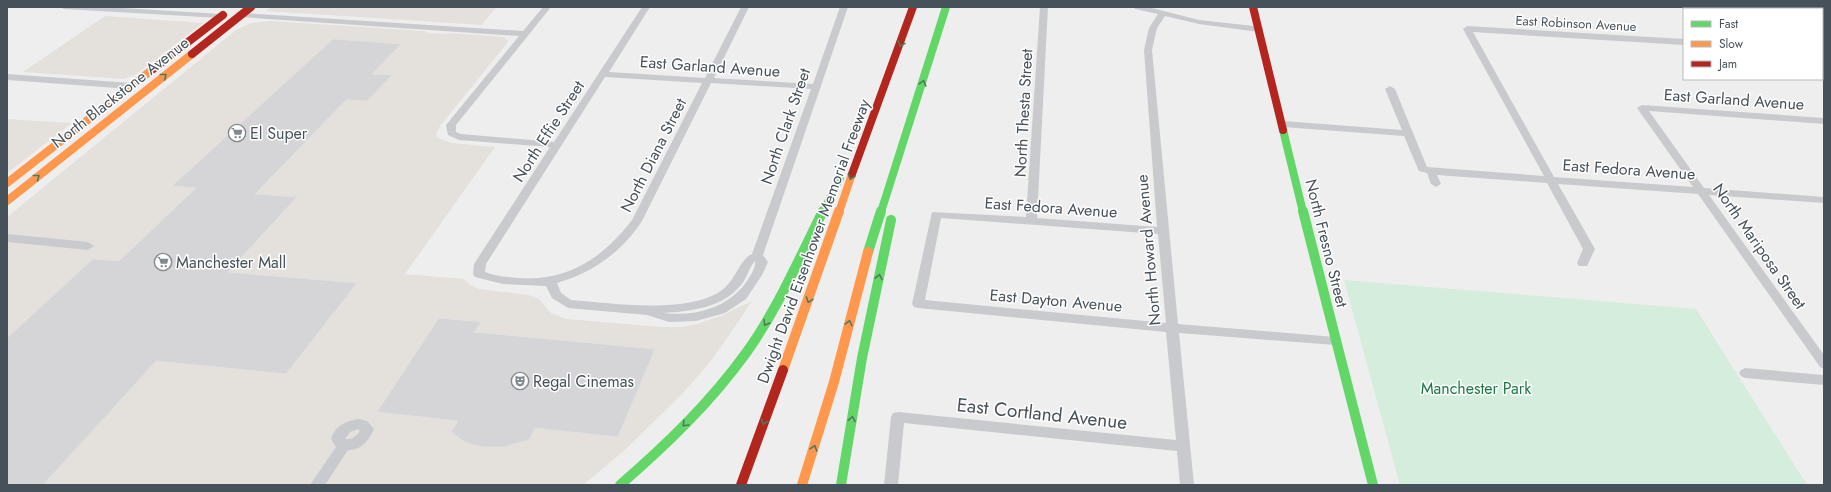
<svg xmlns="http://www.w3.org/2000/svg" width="1831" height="492" viewBox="0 0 1831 492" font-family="Jost,sans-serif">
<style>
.commercial{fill:#e4e1dc}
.green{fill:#d4eddc}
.building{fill:#d5d5d7;stroke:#e0e0e1}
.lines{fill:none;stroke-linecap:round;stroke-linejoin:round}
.street{fill:#c8cacd;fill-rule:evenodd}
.fast-far1{stroke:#63d668;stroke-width:8}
.fast{stroke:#63d668;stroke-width:10}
.slow-far1{stroke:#ff974d;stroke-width:8}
.slow{stroke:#ff974d;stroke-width:10}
.jam-far1{stroke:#b3261e;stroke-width:8}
.jam{stroke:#b3261e;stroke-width:10}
.oneway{stroke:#4f795e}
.labels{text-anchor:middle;stroke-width:3;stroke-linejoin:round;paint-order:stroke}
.far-street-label{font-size:13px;fill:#46515a;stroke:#fff}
.street-label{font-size:16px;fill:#46515a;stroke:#fff}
.poi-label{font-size:16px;fill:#46515a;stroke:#fff;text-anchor:start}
.park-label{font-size:16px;fill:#1a7946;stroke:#fff}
.near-street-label{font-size:19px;fill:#46515a;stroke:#fff}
</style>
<rect width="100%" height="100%" fill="#efeeee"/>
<g class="commercial">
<polygon points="271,7 497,7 481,25 266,11"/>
<polygon points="105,16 203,23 135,75 123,79 23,72"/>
<polygon points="269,21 425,31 427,33 444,34 449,33 505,37 505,39 508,40 508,42 440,126 436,134 438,138 451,143 495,147 405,274 464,279 470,285 479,289 529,295 539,299 551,313 567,319 661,327 682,327 697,324 723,315 752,301 732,331 710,362 683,393 626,449 583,485 7,485 7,217 236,30 251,23"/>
<polygon points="7,119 21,120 72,123 7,173"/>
</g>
<polygon class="green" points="1344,280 1696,309 1807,485 1400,485"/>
<g class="building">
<polygon points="333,39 401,44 372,74 392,75 367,101 346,100 255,194 297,197 228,272 357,283 286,374 156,361 43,485 7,485 7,338 93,259 119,261 196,188 172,186"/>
<polygon points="439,318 481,322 474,332 655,349 618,437 535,428 529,440 525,441 504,447 484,447 466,443 451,432 458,421 377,412"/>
</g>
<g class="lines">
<g class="street">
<polygon points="60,7 106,7 221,14 225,16 221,18 64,9"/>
<path d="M543,7H551L456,125V132L461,134L554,142L642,7H650L609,72L705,78L741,7H749L714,78L813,84L840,7H848L763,255L768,262L762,275L746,299L725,313L696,321L669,322L647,315L568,308L552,298L546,286L503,284L475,277L473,274L474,264L550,147L459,140L448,135L446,125L519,36L241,17L237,15L241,13L523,31ZM605,77L702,83L632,220C603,258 567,282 518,278C507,277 495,276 485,272L486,264ZM711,83L811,89L752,254C739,260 736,280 722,290C688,315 611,303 571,300L561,293L557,283C592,273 622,252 642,221ZM755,261C756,266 752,273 749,278C731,307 697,317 664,313C692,311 722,308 741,285C747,278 749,267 755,261Z"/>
<path d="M1040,7H1048L1037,218L1157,227L1144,50L1149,28L1158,14L1135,9L1134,7H1148L1199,20L1262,27L1263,29L1259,32L1199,24L1165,16L1157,28L1152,50L1178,324L1335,337L1339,338L1341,341L1339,344L1335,345L1179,333L1194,485H1180L1177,451L904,423L898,485H884L891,417L893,413L898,412L1176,440L1166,332L918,308L914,307L912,304L932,212L1026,217ZM941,218L1158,234L1166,323L925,300Z"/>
<polygon points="1755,7 1764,7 1765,9 1756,9"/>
<polygon points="1467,26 1684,39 1684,45 1473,32 1554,177 1693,187 1637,108 1642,105 1824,118 1824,124 1649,111 1704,188 1824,197 1824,203 1709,195 1824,355 1824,369 1820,367 1698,194 1558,184 1595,249 1587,266 1579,266 1577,263 1583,249 1547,183 1437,175 1441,184 1436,187 1431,184 1427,173 1419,171 1418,169 1404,136 1283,127 1278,124 1283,121 1402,130 1385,89 1390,86 1395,89 1427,167 1544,176 1463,29"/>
<rect x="1822" y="48" width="2" height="6"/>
<polygon points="1822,66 1824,67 1824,74 1822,73"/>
<polygon points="7,74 131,83 136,86 131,89 7,80"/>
<polygon points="7,234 88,242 94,246 88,250 7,242"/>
<polygon points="1745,368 1824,375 1824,385 1745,378 1741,376 1739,373 1741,370"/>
<path d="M358,419L367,421L374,429C369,440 361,451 348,450L325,485H310L336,447L331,439C335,426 345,421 358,419ZM358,429L360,431C357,436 351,440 345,439L350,432Z"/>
</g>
<g class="fast-far1">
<polyline points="1283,130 1303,212"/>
<polyline points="823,212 840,178"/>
<polyline points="881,212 946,7"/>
</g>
<g class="fast">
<polyline points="1303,211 1373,485"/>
<polyline points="868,252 881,211"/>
<path d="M620,485C666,445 710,403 746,353C777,310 799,259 823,211"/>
<polyline points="841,485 862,358 891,220"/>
</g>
<g class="slow-far1">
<polyline points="7,183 153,69"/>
<polyline points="7,201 192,54"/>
<polyline points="839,212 852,174"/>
</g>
<g class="slow">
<polyline points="783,370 839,211"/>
<polyline points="802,485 834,382 868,252"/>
</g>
<g class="jam-far1">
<polyline points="1253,7 1283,130"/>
<polyline points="192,54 251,7"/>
<polyline points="153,69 223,15"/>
<polyline points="852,174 913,7"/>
</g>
<polyline class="jam" points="741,485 783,370"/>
</g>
<defs><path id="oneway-chevron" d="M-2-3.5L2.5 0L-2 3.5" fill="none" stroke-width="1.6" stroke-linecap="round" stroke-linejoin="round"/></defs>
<g class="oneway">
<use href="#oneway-chevron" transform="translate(901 44) rotate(111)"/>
<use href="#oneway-chevron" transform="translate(164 76) rotate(-39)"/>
<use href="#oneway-chevron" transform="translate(923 83) rotate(-73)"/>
<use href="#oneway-chevron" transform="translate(37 177) rotate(-38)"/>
<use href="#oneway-chevron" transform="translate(851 177) rotate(109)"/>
<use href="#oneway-chevron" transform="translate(879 277) rotate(-78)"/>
<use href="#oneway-chevron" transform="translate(809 300) rotate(110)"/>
<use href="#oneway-chevron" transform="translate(766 323) rotate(121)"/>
<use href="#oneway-chevron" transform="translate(849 323) rotate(-76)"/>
<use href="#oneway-chevron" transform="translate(852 419) rotate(-81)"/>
<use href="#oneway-chevron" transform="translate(764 422) rotate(110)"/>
<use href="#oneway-chevron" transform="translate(685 424) rotate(134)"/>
<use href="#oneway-chevron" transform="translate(814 448) rotate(-73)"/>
</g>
<defs>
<symbol id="supermarket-ring" viewBox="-11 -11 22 22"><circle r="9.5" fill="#fff" stroke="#81888e" stroke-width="1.5"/><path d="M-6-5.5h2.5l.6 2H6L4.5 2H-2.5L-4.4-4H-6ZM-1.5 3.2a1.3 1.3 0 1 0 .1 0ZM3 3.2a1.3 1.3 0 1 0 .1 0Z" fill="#81888e"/></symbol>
<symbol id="theatre-ring" viewBox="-11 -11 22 22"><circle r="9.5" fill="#fff" stroke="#81888e" stroke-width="1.5"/><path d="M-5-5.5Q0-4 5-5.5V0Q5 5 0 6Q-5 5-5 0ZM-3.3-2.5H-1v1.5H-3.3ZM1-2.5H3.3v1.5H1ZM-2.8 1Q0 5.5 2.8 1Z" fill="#81888e"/></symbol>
</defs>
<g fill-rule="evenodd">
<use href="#supermarket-ring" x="227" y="123" width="20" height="20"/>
<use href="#supermarket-ring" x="153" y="252" width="20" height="20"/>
<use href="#theatre-ring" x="510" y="371" width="20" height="20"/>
</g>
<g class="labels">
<g class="far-street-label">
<text transform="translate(1576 23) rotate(3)" y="5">East Robinson Avenue</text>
</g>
<g class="street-label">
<text transform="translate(710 66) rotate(4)" y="6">East Garland Avenue</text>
<text transform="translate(120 92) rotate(-38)" y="6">North Blackstone Avenue</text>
<text transform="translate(1734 99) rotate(4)" y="6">East Garland Avenue</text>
<text transform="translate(1023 113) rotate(-87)" y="6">North Thesta Street</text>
<text transform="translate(785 126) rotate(-71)" y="6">North Clark Street</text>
<text transform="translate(548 131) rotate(-57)" y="6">North Effie Street</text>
<text transform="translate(653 155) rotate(-63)" y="6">North Diana Street</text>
<text transform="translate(1629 169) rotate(4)" y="6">East Fedora Avenue</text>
<text transform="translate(1051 207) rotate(4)" y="6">East Fedora Avenue</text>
<text transform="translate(813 241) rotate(-70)" y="6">Dwight David Eisenhower Memorial Freeway</text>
<text transform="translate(1327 243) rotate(76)" y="6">North Fresno Street</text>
<text transform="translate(1760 246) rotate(55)" y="6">North Mariposa Street</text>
<text transform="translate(1148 250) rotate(-95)" y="6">North Howard Avenue</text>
<text transform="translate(1056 300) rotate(5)" y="6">East Dayton Avenue</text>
</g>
<g class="poi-label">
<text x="250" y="139">El Super</text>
<text x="176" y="268">Manchester Mall</text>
<text x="533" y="387">Regal Cinemas</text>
</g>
<g class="park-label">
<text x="1476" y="394">Manchester Park</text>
</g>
<g class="near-street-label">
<text transform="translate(1042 413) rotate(6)" y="7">East Cortland Avenue</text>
</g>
</g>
<rect width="1831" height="492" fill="none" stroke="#46515a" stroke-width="16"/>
<rect x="1683" y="8" width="140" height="72" fill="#ffffff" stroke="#b5b9bd"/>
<rect x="1691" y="21" width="20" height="6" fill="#63d668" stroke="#b5b9bd"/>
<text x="1719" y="28" font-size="12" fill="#46515a">Fast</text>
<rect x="1691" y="41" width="20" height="6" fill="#ff974d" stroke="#b5b9bd"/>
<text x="1719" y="48" font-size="12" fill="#46515a">Slow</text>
<rect x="1691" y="61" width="20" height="6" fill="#b3261e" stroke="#b5b9bd"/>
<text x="1719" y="68" font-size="12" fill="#46515a">Jam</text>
</svg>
